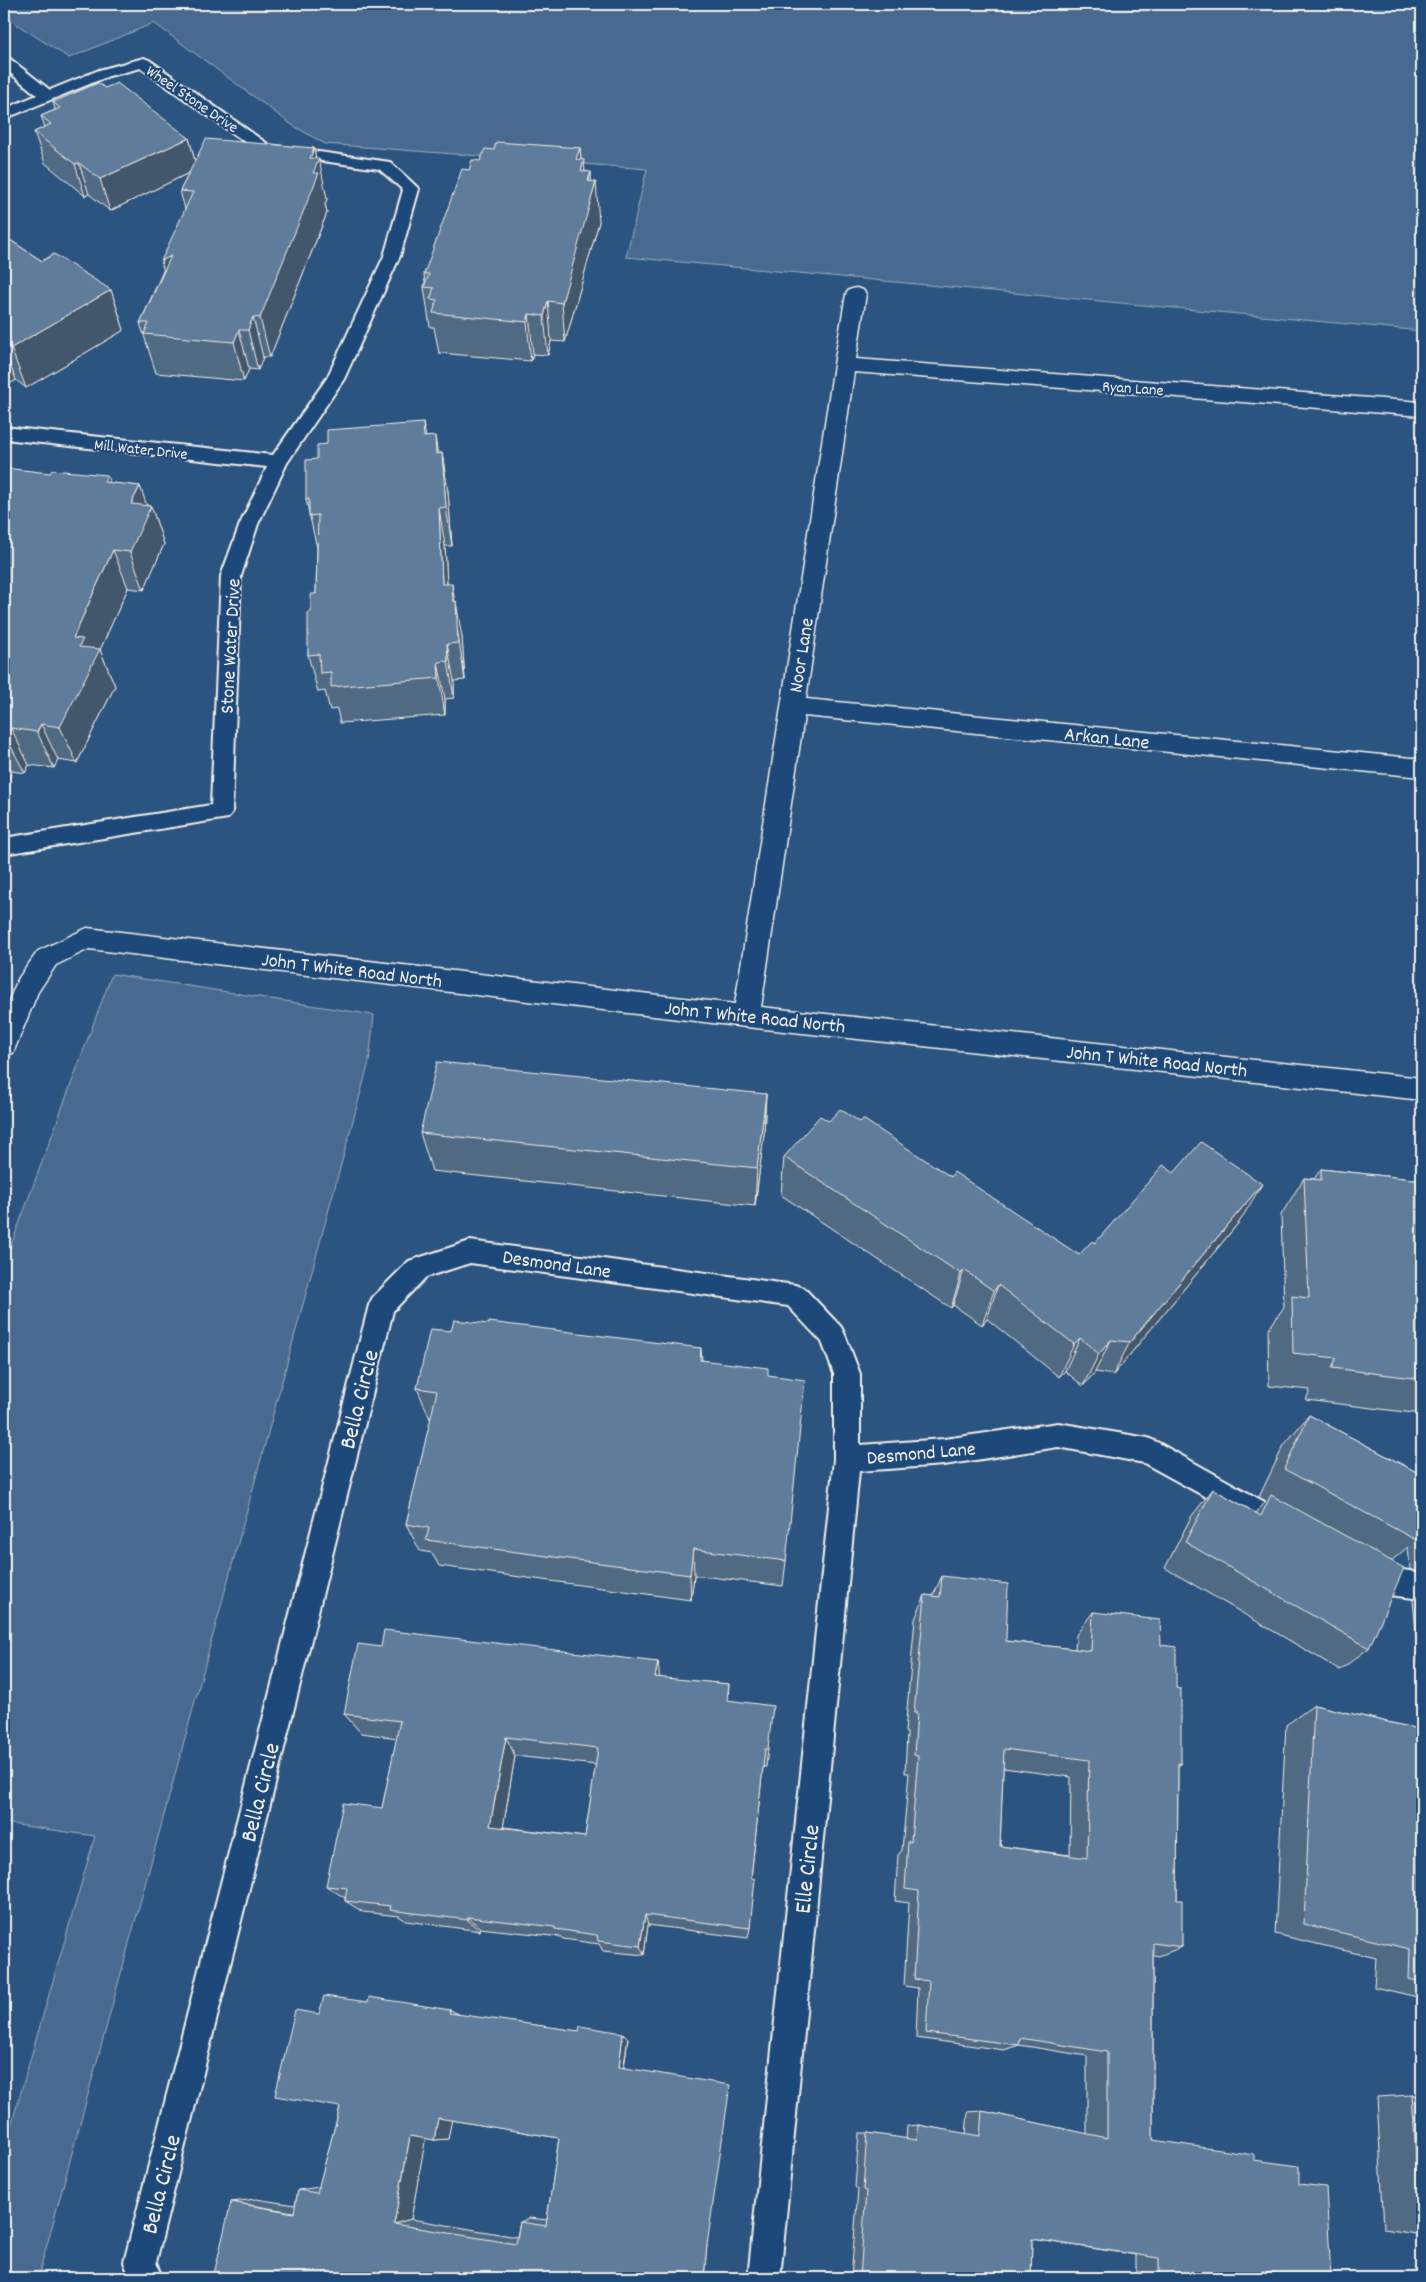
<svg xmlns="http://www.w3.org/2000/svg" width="1426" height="2282" viewBox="0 0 1426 2282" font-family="Dekko,sans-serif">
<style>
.green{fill:#496b90;stroke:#9eaebc}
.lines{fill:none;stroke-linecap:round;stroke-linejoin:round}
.service-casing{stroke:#f4f1e8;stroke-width:4}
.minor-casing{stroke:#f4f1e8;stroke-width:3}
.service{fill:#1f4a7a;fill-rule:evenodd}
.minor{fill:#1f4a7a;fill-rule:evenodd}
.wall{fill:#516a84;stroke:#f4f1e8;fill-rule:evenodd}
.shaded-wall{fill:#42566c;stroke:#f4f1e8}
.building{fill:#5e7b9a;stroke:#f4f1e8;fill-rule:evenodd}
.labels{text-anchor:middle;stroke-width:4.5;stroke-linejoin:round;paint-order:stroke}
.far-street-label{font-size:16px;fill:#f4f1e8;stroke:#1f4a7a}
.street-label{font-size:20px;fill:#f4f1e8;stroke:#1f4a7a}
.near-street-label{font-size:24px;fill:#f4f1e8;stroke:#1f4a7a}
</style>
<rect width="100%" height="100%" fill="#2c5481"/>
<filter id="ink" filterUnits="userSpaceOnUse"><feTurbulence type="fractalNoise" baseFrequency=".02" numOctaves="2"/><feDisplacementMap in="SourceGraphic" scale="10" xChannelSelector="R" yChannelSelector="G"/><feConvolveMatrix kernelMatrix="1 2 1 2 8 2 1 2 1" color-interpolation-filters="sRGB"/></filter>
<g filter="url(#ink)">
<g class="green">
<polygon points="4,4 1422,4 1422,331 626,257 647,169 325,144 292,125 154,23 69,58 4,16"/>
<polygon points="112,974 374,1015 369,1062 38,2278 4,2278 4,2150 95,1836 4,1823 4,1264"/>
</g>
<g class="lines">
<defs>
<g id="service">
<polygon points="4,57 9,58 50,90 99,70 144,58 149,60 269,145 390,162 419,189 400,256 344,379 287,463 258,524 241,576 232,812 228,818 4,854 4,838 211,805 221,576 240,524 267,467 4,439 4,427 273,455 327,378 384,256 403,190 379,169 259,152 141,68 109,76 4,119 4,109 37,95 4,68"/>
<polygon points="470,1241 795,1285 804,1288 841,1327 845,1335 860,1374 860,1445 944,1439 1058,1423 1148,1438 1157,1442 1293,1518 1297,1527 1293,1536 1284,1540 1144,1463 1058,1447 944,1465 859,1471 780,2278 748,2278 834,1459 834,1374 822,1342 788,1306 470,1263 426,1277 393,1311 156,2262 162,2278 130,2278 124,2262 369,1305 373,1297 409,1261"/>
<polygon points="1368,1560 1384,1567 1422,1573 1422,1599 1380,1594 1358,1583 1354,1573 1358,1563"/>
</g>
<polygon id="minor" points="856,288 863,290 866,294 856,359 1422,402 1422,416 854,372 806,699 1422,759 1422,777 804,716 761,1007 1422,1078 1422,1100 746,1027 89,949 56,965 38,992 13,1053 4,1056 4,1012 18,979 38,951 87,928 735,1004 834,365 846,294 849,290"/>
</defs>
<use href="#service" class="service-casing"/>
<use href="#minor" class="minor-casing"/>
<use href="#service" class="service"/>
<use href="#minor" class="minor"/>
</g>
<g class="wall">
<polygon points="105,88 189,138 195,161 314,148 316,159 327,199 325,204 327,213 270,357 263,357 258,370 249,369 244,381 156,373 140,323 163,271 185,209 180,191 189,173 110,211 89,194 85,196 45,163 34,132 45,127 41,116 55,110 53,102"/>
<polygon points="580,148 581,159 585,171 591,182 599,222 565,342 551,341 548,355 533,354 531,361 439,353 434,327 430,327 424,287 425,283 424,274 469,170 494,150"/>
<polygon points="4,236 42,261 111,290 124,330 26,388 16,380 8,385 4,382"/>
<polygon points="423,423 426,437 438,453 442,453 448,492 452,546 445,546 447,584 454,601 462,638 465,680 454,681 454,698 445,699 445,715 340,723 337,709 330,710 325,691 318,692 308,655 311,612 316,594 317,548 306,500 317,459 327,444"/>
<polygon points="4,468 110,483 140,486 146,505 151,506 164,544 144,590 128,588 100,650 115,686 77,763 58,760 54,768 29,765 25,773 12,771 6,784 4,783"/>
<polygon points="766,1094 764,1134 755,1206 432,1171 420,1133"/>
<polygon points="829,1121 860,1122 951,1177 1079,1255 1095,1243 1240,1221 1113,1375 1095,1372 1083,1386 1065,1371 1059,1377 987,1319 982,1325 953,1305 951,1308 781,1195 784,1157"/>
<polygon points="1321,1169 1422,1180 1422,1414 1306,1400 1310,1390 1269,1386 1268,1330 1284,1307 1281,1215 1304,1178 1314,1179"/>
<polygon points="451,1331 701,1348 702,1360 768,1375 786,1561 783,1586 694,1575 691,1600 439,1566 432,1553 420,1551 406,1524 431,1419 430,1419 417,1388"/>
<polygon points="1309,1415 1422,1475 1422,1573 1410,1569 1408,1547 1391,1561 1369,1648 1340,1670 1165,1568 1191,1517 1213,1489 1256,1513 1266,1501 1259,1497 1284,1445"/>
<path d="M942,1576L1006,1641L1075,1649L1076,1635L1093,1612L1161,1645L1176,1688L1181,1764L1178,1766L1177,1900L1182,1947L1159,1956L1153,1955V2140L1262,2271L1160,2278L1136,2270V2255L1032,2239L1031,2278H851L858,2189L855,2187L859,2133H867L906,2139L907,2126L918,2125L966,2134L968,2112L982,2111L1087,2134V2056L1019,2045L1004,2050L916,2038L918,1988L904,1986L909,1903L895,1901L898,1855L902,1850L909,1773H905L907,1733L905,1732L915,1619L925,1595L933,1596ZM1003,1768L1071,1777L1070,1855L1000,1846Z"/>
<polygon points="1422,1593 1422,1696 1413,1600"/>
<path d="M381,1647L658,1662L659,1678L729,1684L728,1700L768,1749L766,1767H763L751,1878L750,1928L748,1938L648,1925L644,1955L603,1951L599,1944L563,1939L561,1937L480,1928V1931L406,1921L399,1916L363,1912L345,1901V1898L326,1886L382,1808L397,1738L361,1733L344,1714ZM515,1756L596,1765L585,1837L503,1827Z"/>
<polygon points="1314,1705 1422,1730 1422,1998 1374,1987 1376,1958 1275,1934 1286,1725"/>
<path d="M368,2002L450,2010L460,2015L628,2038L624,2068L707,2245L704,2278L231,2202L256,2199L295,2205L298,2190L319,2187L340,2107L319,2014ZM451,2120L559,2138L547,2220L530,2218L520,2222L517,2237L411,2219L425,2138L434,2140L448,2139Z"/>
<polygon points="1412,2095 1422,2096 1422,2235 1384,2229 1377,2097"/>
</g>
<g class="shaded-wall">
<polygon points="189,138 197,169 110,211 100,179"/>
<polygon points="314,148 317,164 319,159 327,199 325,204 327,213 270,357 260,318 310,158"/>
<polygon points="580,148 583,188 576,159"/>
<polygon points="584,160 587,199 581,171"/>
<polygon points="79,163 89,194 85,196 75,164"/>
<polygon points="591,172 592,196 596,182 599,222 565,342 562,303"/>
<polygon points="171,256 172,301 161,261"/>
<polygon points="111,290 124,330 26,388 11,348"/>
<polygon points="548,301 551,341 548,355 544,316"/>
<polygon points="529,314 533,354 531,361 527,322"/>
<polygon points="253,317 263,357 258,370 248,330"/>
<polygon points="239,330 249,369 244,381 234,342"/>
<polygon points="4,350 16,380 8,385 4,373"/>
<polygon points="435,436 441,475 436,454"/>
<polygon points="442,453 448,492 452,546 446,507"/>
<polygon points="107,475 121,514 104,482"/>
<polygon points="140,486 149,512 151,506 164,544 144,590 130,552 131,504"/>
<polygon points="439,508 445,546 449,622 442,584"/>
<polygon points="113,550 128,588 100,650 115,686 77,763 60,727 73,638"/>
<polygon points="452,584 457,615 456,601 462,638 465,680 453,601"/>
<polygon points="447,644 454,681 454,698 448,661"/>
<polygon points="438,662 445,699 445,715 439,678"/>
<polygon points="41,724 58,760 54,768 37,732"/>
<polygon points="11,728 29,765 25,773 6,737"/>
<polygon points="4,755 12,771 6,784 4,779"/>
<polygon points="766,1094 764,1134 755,1206 757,1168"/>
<polygon points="1262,1184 1240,1221 1113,1375 1130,1342"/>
<polygon points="964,1270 953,1305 951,1308 961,1274"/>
<polygon points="998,1285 987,1319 982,1325 994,1291"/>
<polygon points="1080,1338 1065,1371 1059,1377 1074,1344"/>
<polygon points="1111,1340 1095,1372 1083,1386 1099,1354"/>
<polygon points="693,1549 694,1575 691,1600 690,1575"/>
<polygon points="658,1662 660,1683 655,1677"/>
<polygon points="506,1737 515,1756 501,1840 490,1826"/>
<polygon points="645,1915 648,1925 644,1955 640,1946"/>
<polygon points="468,1917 480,1928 480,1931 468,1920"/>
<polygon points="450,2010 463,2016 449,2013"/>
<polygon points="623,2033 628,2038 623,2071 619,2067"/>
<polygon points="438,2118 452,2119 448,2139 434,2140"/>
<polygon points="410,2136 426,2136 411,2219 394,2224"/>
</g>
<g class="building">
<polygon points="98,83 105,88 117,83 189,138 100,179 79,163 75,164 34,132 51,124 41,116 60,108 53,102"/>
<polygon points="206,139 314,148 310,158 319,159 313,173 319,173 260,318 253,317 248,330 239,330 234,342 144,334 149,323 140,323 171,256 161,261 193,192 180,191"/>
<polygon points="496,142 580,148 576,159 584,160 581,171 591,172 588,181 596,182 562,303 548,301 544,316 529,314 527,322 433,313 437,300 430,299 434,288 424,287 429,274 424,274 462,169 469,170 472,160 480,161 485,149 494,150"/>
<polygon points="4,236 42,261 54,254 111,290 11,348 4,344"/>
<polygon points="423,423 424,437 435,436 436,454 442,453 446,507 439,508 442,584 452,584 453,601 456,601 458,643 447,644 448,661 438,662 439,678 331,687 331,672 320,673 319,654 308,655 308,612 311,612 311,594 316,594 318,515 309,516 309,499 306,500 306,460 317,459 317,445 327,444 327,430"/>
<polygon points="4,468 50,473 52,470 107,475 104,482 140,486 131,504 151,506 130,552 113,550 73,638 83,639 79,647 100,649 60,727 41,724 37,732 11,728 6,737 4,737"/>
<polygon points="437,1062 766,1094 757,1168 420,1133"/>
<polygon points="840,1109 860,1122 863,1119 951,1177 954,1172 1079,1255 1092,1241 1095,1243 1163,1165 1174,1173 1201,1142 1262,1184 1130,1342 1111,1340 1099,1354 1080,1338 1074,1344 998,1285 994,1291 964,1270 961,1274 784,1157 820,1116 829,1121"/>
<polygon points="1321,1169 1422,1180 1422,1379 1332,1368 1336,1358 1293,1353 1292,1296 1309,1298 1304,1178 1321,1180"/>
<polygon points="454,1320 489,1324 489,1322 701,1348 700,1360 768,1368 768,1375 805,1380 786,1561 693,1549 690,1575 426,1540 429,1528 406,1524 437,1391 417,1388 430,1329 451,1331"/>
<polygon points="1309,1415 1422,1475 1422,1527 1417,1540 1414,1539 1284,1469"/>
<polygon points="1213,1489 1261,1516 1271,1495 1404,1568 1369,1648 1185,1542"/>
<path d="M942,1576L1008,1584L1006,1641L1091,1651L1093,1612L1160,1620L1161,1645L1176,1647V1688L1181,1689V1764L1178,1763L1177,1900H1182V1947L1153,1943V2140L1254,2155V2160L1299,2166V2184L1326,2187L1331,2278H1308L1262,2271V2278H1159V2258L1032,2239L1031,2278H860L866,2191L863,2190L867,2133L917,2140L918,2125L980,2136L982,2111L1107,2138V2052L1020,2038L1019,2045L926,2033L929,1981L914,1979L919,1891L905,1889L908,1841L911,1842L918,1756L914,1755L917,1713H914L925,1595L940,1597ZM1004,1749L1089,1760L1087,1858L1000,1846Z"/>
<path d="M384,1630L658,1662L655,1677L729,1684L727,1700L773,1706L768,1749H765L751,1878L755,1879L750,1928L645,1915L640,1946L598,1941L597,1935L555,1929V1927L468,1917V1920L390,1910L391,1906L345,1901L347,1888L326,1886L343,1803L382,1808L400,1721L344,1714L358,1644L381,1647ZM506,1737L598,1748L585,1837L490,1826Z"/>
<polygon points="1314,1705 1422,1730 1422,1982 1409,1979 1410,1949 1304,1924"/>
<path d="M324,1996L368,2002L369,1997L450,2010L449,2013L579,2031L580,2026L623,2033L619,2067L730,2085L707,2245L704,2278H213L231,2202L294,2213L298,2190L317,2193L340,2107L275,2096L295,2010L319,2014ZM438,2118L559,2138L546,2226L520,2222L516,2244L394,2224L410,2136L434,2140Z"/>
<polygon points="1412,2095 1422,2096 1422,2234 1421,2234"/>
</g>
</g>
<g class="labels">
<g class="far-street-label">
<text transform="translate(193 98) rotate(34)" y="6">Wheel Stone Drive</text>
<text transform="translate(1133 387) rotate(4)" y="6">Ryan Lane</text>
<text transform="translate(141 448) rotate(6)" y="6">Mill Water Drive</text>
</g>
<g class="street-label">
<text transform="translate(229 646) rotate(-87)" y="7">Stone Water Drive</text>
<text transform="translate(800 655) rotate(-81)" y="7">Noor Lane</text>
<text transform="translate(1107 737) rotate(6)" y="7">Arkan Lane</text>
<text transform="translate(352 969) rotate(7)" y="7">John T White Road North</text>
<text transform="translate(755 1016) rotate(6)" y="7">John T White Road North</text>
<text transform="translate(1157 1060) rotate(6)" y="7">John T White Road North</text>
<text transform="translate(557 1263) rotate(8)" y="7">Desmond Lane</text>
<text transform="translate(921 1452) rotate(-5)" y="7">Desmond Lane</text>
</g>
<g class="near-street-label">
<text transform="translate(358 1399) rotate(-76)" y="8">Bella Circle</text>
<text transform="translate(259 1792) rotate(-76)" y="8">Bella Circle</text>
<text transform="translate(806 1869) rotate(-84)" y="8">Elle Circle</text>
<text transform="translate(160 2184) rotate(-76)" y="8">Bella Circle</text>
</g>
</g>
<rect width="1426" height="2282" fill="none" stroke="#1f4a7a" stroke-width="20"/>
<rect x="10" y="10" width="1406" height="2262" fill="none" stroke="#f4f1e8" stroke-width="2" filter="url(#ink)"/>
</svg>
